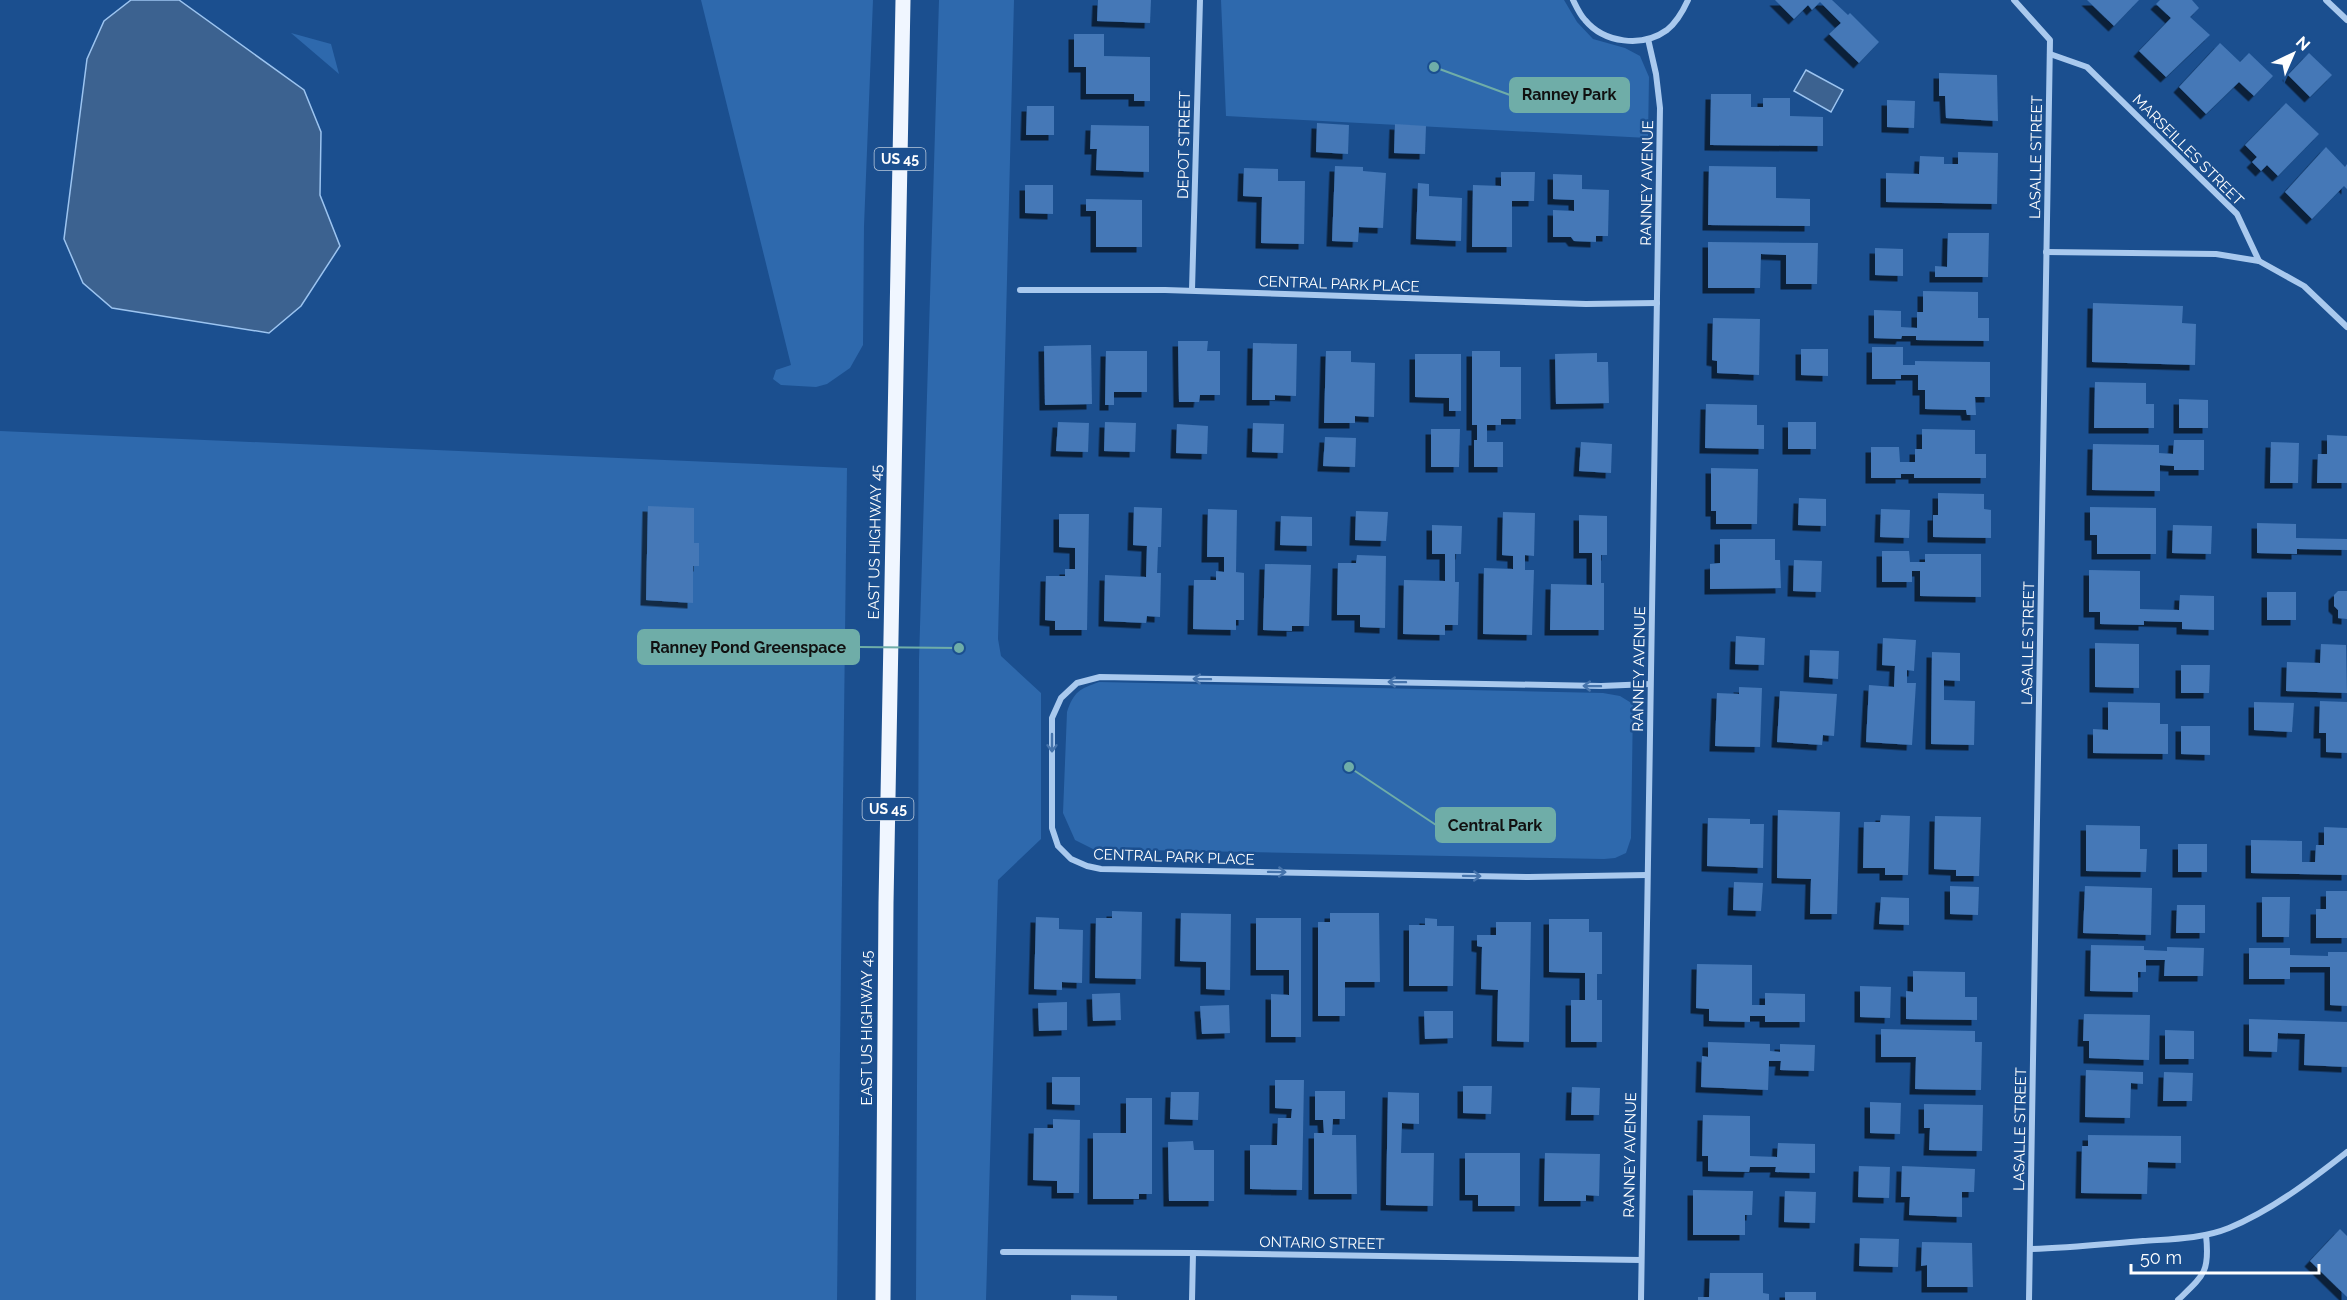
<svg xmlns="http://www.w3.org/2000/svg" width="2347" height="1300" viewBox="0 0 2347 1300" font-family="Raleway,sans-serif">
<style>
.green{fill:#2e69ad}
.water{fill:#3c6290;stroke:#9cc4f0;stroke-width:1.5}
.building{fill:#4478b7;filter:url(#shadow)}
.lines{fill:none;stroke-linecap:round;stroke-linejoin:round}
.street{stroke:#a9c9ee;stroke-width:6}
.primary{stroke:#f0f6ff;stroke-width:15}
.oneway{stroke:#4674ac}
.labels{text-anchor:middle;stroke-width:5;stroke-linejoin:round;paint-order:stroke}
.shield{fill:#1b4f8f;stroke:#bbcadd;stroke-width:1.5}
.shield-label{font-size:14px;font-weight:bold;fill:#fff}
.street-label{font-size:15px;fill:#fff;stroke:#1b4f8f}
.leader{fill:none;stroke:#6fada8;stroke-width:2}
.callout-dot{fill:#6fada8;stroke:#1b4f8f;stroke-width:2}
.callout{fill:#6fada8;stroke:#6fada8;stroke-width:2}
.callout-label{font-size:16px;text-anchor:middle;font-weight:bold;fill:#111}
</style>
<defs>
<filter id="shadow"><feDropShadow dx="-5.5" dy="5.5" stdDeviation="0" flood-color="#0009"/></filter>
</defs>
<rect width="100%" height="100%" fill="#1b4f8f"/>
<g class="green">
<polygon points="701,0 873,0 864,226 863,345 850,368 827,384 816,387 781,385 773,379 776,370 791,365"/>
<polygon points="939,0 1014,0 998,639 1001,656 1041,693 1041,839 998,880 986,1300 916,1300 919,660"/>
<polygon points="1221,0 1564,0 1577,22 1593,39 1625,48 1640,56 1649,77 1648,138 1226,116"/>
<polygon points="291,33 331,44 339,74"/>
<polygon points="0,431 847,468 837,1300 0,1300"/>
<path d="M1099,682L1603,693L1620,696L1633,704L1631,838L1626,853L1615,858L1604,859L1093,849L1075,840L1063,813L1067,712C1074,691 1080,689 1099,682Z"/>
</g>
<g class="water">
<polygon points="131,0 179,0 304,90 321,132 320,195 340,246 301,306 269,333 112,308 83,283 64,239 87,59 104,21"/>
<polygon points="1806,70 1843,90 1831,112 1794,91"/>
</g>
<g class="building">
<polygon points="1098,0 1151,0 1150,23 1097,21"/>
<polygon points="1775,0 1832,0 1848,15 1850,13 1879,42 1859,63 1829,34 1841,23 1820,2 1812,10 1808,5 1794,19"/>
<polygon points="2087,0 2139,0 2114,26"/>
<polygon points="2160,0 2192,0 2199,8 2190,17 2210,35 2166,77 2139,51 2171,18 2156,4"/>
<polygon points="1074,34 1104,34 1104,56 1150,57 1150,101 1134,101 1134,94 1086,94 1086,67 1074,67"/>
<polygon points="2220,43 2240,62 2249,53 2273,76 2254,96 2239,82 2206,114 2179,87"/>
<polygon points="2309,53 2332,75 2310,97 2288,75"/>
<polygon points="1939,73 1997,75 1998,121 1946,118 1945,96 1939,96"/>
<polygon points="1711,94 1751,94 1751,107 1763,107 1763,98 1790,98 1790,116 1823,117 1823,146 1710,145"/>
<polygon points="1887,100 1915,101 1914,128 1887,127"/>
<polygon points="2286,103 2319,134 2278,176 2267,165 2261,171 2252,162 2257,157 2245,145"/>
<polygon points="1027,106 1054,106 1054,135 1026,135"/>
<polygon points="1317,123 1349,125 1348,154 1316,152"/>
<polygon points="1395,124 1426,126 1425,154 1394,153"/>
<polygon points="1091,125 1149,126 1149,172 1096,170 1097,149 1090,149"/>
<polygon points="2326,147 2345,167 2347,164 2347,189 2344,186 2312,219 2285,192"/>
<polygon points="1958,152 1998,153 1997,204 1886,202 1886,173 1919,174 1920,156 1944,157 1944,164 1958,164"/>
<polygon points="1335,166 1363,167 1363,171 1386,173 1383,228 1359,227 1358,242 1332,241"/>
<polygon points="1709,166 1776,167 1776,198 1810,199 1810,226 1708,225"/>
<polygon points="1244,168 1278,169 1278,181 1305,181 1304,244 1261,243 1262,197 1243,196"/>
<polygon points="1501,172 1535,172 1534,201 1512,201 1512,247 1472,247 1473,185 1501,186"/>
<polygon points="1553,174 1582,175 1582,189 1609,190 1608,236 1596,236 1596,242 1574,241 1571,237 1553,237 1553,210 1574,211 1574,200 1553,199"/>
<polygon points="1418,183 1429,184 1429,196 1462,198 1461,241 1416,239"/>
<polygon points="1025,185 1053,185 1053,214 1025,213"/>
<polygon points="1086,199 1142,200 1142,247 1096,247 1096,211 1086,211"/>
<polygon points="1948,233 1989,233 1988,277 1935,277 1935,266 1947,267"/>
<polygon points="1708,242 1818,243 1817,284 1786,284 1786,255 1761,254 1760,288 1708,288"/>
<polygon points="1875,248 1903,249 1903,276 1875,275"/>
<polygon points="1923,291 1978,292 1978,318 1989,318 1989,341 1916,340 1916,336 1902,336 1901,339 1874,338 1874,310 1901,311 1901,327 1917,328 1917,312 1923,312"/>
<polygon points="2093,303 2183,306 2182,323 2196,324 2195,365 2092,362"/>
<polygon points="1713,318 1760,319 1759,375 1717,373 1717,361 1712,360"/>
<polygon points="1178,341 1208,341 1207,351 1220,351 1220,395 1200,395 1199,402 1179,402"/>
<polygon points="1253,343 1297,344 1296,396 1275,395 1275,400 1252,400"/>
<polygon points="1091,345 1092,404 1045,405 1044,346"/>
<polygon points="1872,347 1903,347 1903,365 1915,365 1915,361 1990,362 1990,397 1975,397 1976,415 1967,415 1966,410 1925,409 1925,390 1918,390 1918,375 1901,375 1901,379 1872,379"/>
<polygon points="1801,349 1828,349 1828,376 1801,375"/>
<polygon points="1106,351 1147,351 1147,392 1114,392 1114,405 1105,405"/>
<polygon points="1326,351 1351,351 1351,362 1375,363 1374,417 1355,416 1355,423 1324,423"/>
<polygon points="1472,351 1500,351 1500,367 1521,367 1521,419 1501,419 1501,425 1487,425 1487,442 1503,442 1503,467 1474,467 1474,440 1477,440 1477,425 1472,425"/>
<polygon points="1597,353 1597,362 1608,362 1609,403 1556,404 1555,354"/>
<polygon points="1415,354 1461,354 1461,411 1449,411 1449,398 1415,397"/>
<polygon points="2095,382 2146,383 2146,404 2154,404 2154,428 2094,428"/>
<polygon points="2179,399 2208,400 2208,428 2179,428"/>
<polygon points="1706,404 1757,405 1757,425 1764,425 1764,449 1705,448"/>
<polygon points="1058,422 1089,423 1088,452 1056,451"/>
<polygon points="1105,422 1136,423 1135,452 1104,451"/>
<rect x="1788" y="422" width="28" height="27"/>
<polygon points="1253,423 1284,424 1283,453 1252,452"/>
<polygon points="1177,424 1208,426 1207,454 1176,453"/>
<polygon points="1431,429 1460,429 1459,467 1431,467"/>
<polygon points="1922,429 1975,430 1975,454 1986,454 1986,478 1914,478 1914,474 1901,474 1901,478 1871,478 1871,447 1899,447 1900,462 1915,462 1915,449 1922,449"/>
<polygon points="2327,435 2347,436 2347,483 2317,483 2318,454 2327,454"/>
<polygon points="1325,437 1356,438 1355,467 1323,466"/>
<polygon points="2174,440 2204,440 2204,470 2174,470 2174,466 2160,465 2160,491 2092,490 2093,444 2159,445 2159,453 2173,454"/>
<polygon points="1581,442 1612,444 1611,473 1579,471"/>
<polygon points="2271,442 2299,443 2298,483 2270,483"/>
<polygon points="1711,468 1758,469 1757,524 1716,524 1716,511 1711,511"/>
<polygon points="1938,493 1984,494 1984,509 1991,510 1991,538 1933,537 1933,515 1938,515"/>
<polygon points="1799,498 1826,499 1826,526 1798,525"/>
<polygon points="648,506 694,508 694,543 699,543 699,566 693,566 693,603 646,600"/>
<polygon points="1134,507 1162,508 1161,547 1158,547 1157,573 1161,573 1160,617 1147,616 1146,623 1104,621 1105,575 1146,577 1147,546 1133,545"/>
<polygon points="2090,507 2156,508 2156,554 2097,554 2097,535 2090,535"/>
<polygon points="1208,509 1237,510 1236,572 1244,573 1244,620 1236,620 1236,630 1193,629 1194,580 1216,580 1216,571 1224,572 1224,557 1207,557"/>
<polygon points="1881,509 1910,510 1909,538 1880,537"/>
<polygon points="1356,511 1388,512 1386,541 1355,540"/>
<polygon points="1503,512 1535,513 1534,556 1525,555 1525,570 1534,570 1532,635 1483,634 1484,568 1513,569 1513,556 1502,555"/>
<polygon points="1059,514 1089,514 1087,630 1055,630 1055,621 1045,620 1046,576 1065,576 1065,569 1075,569 1075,548 1059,547"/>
<polygon points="1579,515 1607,516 1607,555 1601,555 1601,583 1604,583 1604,630 1550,630 1551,584 1592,585 1592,553 1579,553"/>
<polygon points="1281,516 1312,517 1312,546 1280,545"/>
<polygon points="2257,523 2296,524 2296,538 2347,539 2347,550 2297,549 2297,554 2257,553"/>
<polygon points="1432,525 1462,526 1461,554 1455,554 1455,582 1459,582 1458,625 1445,625 1445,635 1403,634 1404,580 1445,581 1445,554 1432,554"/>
<polygon points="2173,525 2212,526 2211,554 2172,553"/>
<polygon points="1720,539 1775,539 1775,560 1780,560 1781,588 1710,589 1710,564 1720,563"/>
<polygon points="1882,551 1909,551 1910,562 1925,562 1925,554 1981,554 1981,597 1920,596 1920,571 1912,571 1912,582 1882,582"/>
<polygon points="1357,555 1386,556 1385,628 1360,627 1360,615 1337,615 1338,563 1356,563"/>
<polygon points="1794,560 1822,561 1821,592 1793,591"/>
<polygon points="1265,564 1311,565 1309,626 1292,626 1292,631 1263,630"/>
<polygon points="2089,570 2140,571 2140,609 2179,610 2180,595 2214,596 2214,630 2182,629 2182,622 2144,621 2144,625 2100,624 2100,612 2089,612"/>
<polygon points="2338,591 2347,591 2347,619 2338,618 2338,610 2334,606 2334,595"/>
<rect x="2267" y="592" width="29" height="28"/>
<polygon points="1736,636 1765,638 1764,665 1735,664"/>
<polygon points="1883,638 1916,640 1914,671 1907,670 1907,683 1916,683 1912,745 1866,742 1869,685 1894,687 1895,666 1882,665"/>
<polygon points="2095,643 2139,644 2139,688 2095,687"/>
<polygon points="2321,644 2346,645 2347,693 2286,691 2287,662 2320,663"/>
<polygon points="1810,650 1839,651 1838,679 1809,677"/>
<polygon points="1932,652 1960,653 1960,681 1944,680 1944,700 1975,701 1974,745 1931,744"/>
<polygon points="2181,665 2210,665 2209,693 2181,693"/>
<polygon points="1739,687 1762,688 1760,747 1715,746 1717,693 1739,694"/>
<polygon points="1780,691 1837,694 1834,736 1823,735 1822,745 1777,742"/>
<polygon points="2320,701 2347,702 2347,753 2326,752 2326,733 2319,733"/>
<polygon points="2108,702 2160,703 2160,724 2168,724 2168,754 2093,753 2093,729 2108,730"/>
<polygon points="2254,702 2294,703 2292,732 2254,730"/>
<polygon points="2181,726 2210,726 2210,755 2181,754"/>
<polygon points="1778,810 1840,812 1837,914 1810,914 1811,879 1777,878"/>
<polygon points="1881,815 1910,816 1908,875 1885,875 1885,868 1863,868 1864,822 1880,822"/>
<polygon points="1935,816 1981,817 1979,876 1956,876 1956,870 1934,869"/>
<polygon points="1708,818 1750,819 1750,824 1764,824 1763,868 1707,866"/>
<polygon points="2086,825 2140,826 2140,849 2147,849 2146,872 2086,871"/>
<polygon points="2324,827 2347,828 2347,875 2251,873 2251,840 2302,841 2302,862 2315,862 2316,845 2324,845"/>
<rect x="2178" y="844" width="29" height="28"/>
<polygon points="1734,882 1763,883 1761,911 1733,910"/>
<polygon points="1950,886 1979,887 1978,915 1950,914"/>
<polygon points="2085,886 2152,888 2151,935 2083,933"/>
<polygon points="2326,891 2347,891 2347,938 2316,938 2316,909 2326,909"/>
<polygon points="1881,897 1909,898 1909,925 1879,924"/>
<polygon points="2262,897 2290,897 2289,937 2262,937"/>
<polygon points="2177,905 2205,905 2205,933 2176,933"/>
<polygon points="1112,911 1142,912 1141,979 1095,978 1096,918 1112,918"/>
<polygon points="1181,913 1231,914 1230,990 1206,989 1206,962 1180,961"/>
<polygon points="1330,913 1379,913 1380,982 1345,982 1345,1016 1318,1016 1318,922 1330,922"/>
<polygon points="1036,917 1059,918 1059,929 1083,930 1082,983 1062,982 1062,990 1034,989"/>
<polygon points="1256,918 1301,918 1301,1037 1271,1037 1271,994 1289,995 1289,970 1256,970"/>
<polygon points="1425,918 1437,919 1437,926 1454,926 1453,986 1409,986 1409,925 1425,925"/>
<polygon points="1549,919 1589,919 1589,932 1602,932 1602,974 1597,974 1597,1000 1602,1000 1602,1042 1571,1042 1571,1000 1585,1000 1585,973 1549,972"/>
<polygon points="1496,922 1531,922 1529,1042 1497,1041 1498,990 1481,989 1482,947 1477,946 1477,935 1496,935"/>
<polygon points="2091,945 2144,946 2144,950 2167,951 2167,947 2204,948 2203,976 2164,976 2165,960 2146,960 2146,972 2138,972 2138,992 2090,991"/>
<polygon points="2249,948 2290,948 2290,955 2328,956 2328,952 2347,952 2347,1006 2330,1005 2330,967 2290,967 2290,979 2249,979"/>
<polygon points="1697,964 1752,965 1752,1005 1765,1005 1765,993 1805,994 1805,1022 1765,1022 1765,1016 1750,1016 1750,1022 1709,1021 1709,1009 1696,1008"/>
<polygon points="1913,971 1965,972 1965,997 1977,997 1977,1020 1906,1019 1906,991 1913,992"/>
<polygon points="1860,986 1891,987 1890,1018 1860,1017"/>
<polygon points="1120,993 1121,1020 1093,1021 1092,994"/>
<polygon points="1067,1002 1067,1030 1039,1031 1038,1003"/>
<polygon points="1229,1005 1230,1033 1202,1034 1200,1006"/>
<polygon points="1424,1011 1453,1011 1453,1038 1425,1039"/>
<polygon points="2084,1014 2150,1015 2149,1060 2089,1058 2089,1041 2083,1041"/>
<polygon points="2249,1019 2347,1022 2347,1067 2304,1065 2305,1034 2278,1033 2277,1052 2249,1051"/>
<polygon points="1881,1029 1975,1031 1975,1042 1982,1042 1981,1090 1915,1089 1916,1057 1881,1057"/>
<polygon points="2165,1030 2194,1031 2194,1059 2165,1059"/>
<polygon points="1708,1042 1770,1044 1770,1051 1780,1052 1780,1044 1815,1045 1814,1071 1780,1070 1781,1061 1769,1061 1768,1090 1701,1087 1702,1056 1708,1057"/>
<polygon points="2086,1070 2143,1072 2143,1084 2131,1083 2130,1118 2085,1117"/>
<polygon points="2164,1072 2193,1073 2192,1101 2163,1101"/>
<polygon points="1052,1077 1080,1077 1080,1105 1052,1104"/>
<polygon points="1275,1080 1304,1080 1302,1190 1250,1189 1250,1145 1277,1145 1278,1118 1291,1118 1292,1109 1275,1108"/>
<polygon points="1463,1086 1492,1086 1491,1114 1463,1113"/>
<polygon points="1572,1087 1600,1088 1599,1115 1571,1115"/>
<polygon points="1315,1091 1345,1091 1345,1119 1333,1119 1332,1135 1356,1135 1357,1194 1314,1194 1314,1133 1324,1133 1323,1120 1315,1120"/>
<polygon points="1171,1092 1199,1092 1198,1120 1170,1119"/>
<polygon points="1388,1092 1419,1093 1419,1124 1402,1123 1401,1153 1434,1153 1433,1206 1386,1205"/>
<polygon points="1126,1098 1152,1098 1152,1194 1139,1194 1139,1199 1093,1199 1093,1133 1126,1133"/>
<polygon points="1870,1102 1901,1103 1900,1134 1870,1133"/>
<polygon points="1924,1104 1983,1105 1982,1151 1929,1150 1930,1128 1924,1128"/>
<polygon points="1703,1115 1750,1116 1750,1156 1777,1157 1778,1143 1815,1144 1815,1173 1775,1172 1776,1167 1750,1167 1749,1172 1708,1171 1708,1156 1702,1156"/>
<polygon points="1053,1119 1080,1120 1079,1193 1057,1193 1057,1181 1033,1180 1034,1128 1053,1128"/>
<polygon points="2088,1135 2181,1136 2181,1163 2148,1162 2147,1194 2081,1193 2082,1146 2088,1146"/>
<polygon points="1193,1141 1194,1150 1214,1150 1214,1201 1169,1201 1168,1142"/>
<polygon points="1465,1153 1520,1153 1520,1206 1478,1206 1478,1195 1465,1195"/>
<polygon points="1545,1153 1600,1154 1599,1196 1586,1195 1586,1201 1544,1201"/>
<polygon points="1859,1166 1890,1167 1889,1198 1858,1197"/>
<polygon points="1902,1166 1975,1169 1974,1192 1962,1192 1962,1217 1909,1215 1910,1197 1901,1197"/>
<polygon points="1693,1190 1753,1191 1752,1215 1745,1215 1745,1235 1693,1235"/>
<polygon points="1785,1191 1816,1192 1815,1223 1784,1222"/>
<polygon points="2340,1229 2347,1236 2347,1297 2310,1261"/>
<polygon points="1860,1238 1899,1239 1898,1267 1859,1266"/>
<polygon points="1922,1242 1972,1243 1973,1287 1927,1287 1927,1265 1921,1266"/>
<polygon points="1710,1273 1763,1273 1763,1293 1769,1294 1769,1300 1698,1300 1698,1297 1709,1297"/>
<rect x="1785" y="1292" width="31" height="8"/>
<polygon points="1071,1295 1117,1296 1117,1300 1071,1300"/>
</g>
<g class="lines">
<g class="street">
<path d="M1573,0C1576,6 1580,15 1585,20C1604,43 1642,48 1667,30C1677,22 1683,11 1688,0"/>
<polyline points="2014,0 2050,40 2029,1300"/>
<polyline points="2326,0 2347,20"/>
<polyline points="2050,54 2087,67 2237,214 2259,261 2304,286 2347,327"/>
<polyline points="2046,252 2216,254 2259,261"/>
<polyline points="1020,290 1165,290 1586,304 1657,303"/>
<polyline points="1192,290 1200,0"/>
<polyline points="1647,875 1529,877 1101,869 1087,866 1071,859 1058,846 1052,828 1052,718 1061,698 1077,683 1100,677 1601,686 1650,684"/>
<path d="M2030,1249C2068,1248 2105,1244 2143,1241C2171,1239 2202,1239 2229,1228C2272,1210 2310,1181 2347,1152"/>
<polyline points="1003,1252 1193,1253 1641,1260"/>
<polyline points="1192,1300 1193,1253"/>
<polyline points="1641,1300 1660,108 1656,74 1648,39"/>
<path d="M2178,1300C2204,1275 2210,1272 2206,1235"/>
</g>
<polyline class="primary" points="883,1300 886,903 903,0"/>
</g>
<defs><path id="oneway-shaft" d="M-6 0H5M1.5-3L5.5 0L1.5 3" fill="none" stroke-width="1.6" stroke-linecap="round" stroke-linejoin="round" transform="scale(1.5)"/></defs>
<g class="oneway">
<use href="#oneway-shaft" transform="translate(1202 679) rotate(-179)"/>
<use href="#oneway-shaft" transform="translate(1397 682) rotate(-179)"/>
<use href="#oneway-shaft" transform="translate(1592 686) rotate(-179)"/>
<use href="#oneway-shaft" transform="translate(1052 743) rotate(90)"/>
<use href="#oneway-shaft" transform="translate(1277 872) rotate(1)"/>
<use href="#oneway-shaft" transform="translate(1472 876) rotate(1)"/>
</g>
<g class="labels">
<g class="shield">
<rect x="874.5" y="148" width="51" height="22" rx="4.5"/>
<rect x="862.5" y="798" width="51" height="22" rx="4.5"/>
</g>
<g class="shield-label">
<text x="900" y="164">US 45</text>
<text x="888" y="814">US 45</text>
</g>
<g class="street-label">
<text transform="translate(1184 145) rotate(-89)" y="5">DEPOT STREET</text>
<text transform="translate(2188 150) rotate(45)" y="5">MARSEILLES STREET</text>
<text transform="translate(2036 157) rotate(-89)" y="5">LASALLE STREET</text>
<text transform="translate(1647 183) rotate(-89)" y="5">RANNEY AVENUE</text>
<text transform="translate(1339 284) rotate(2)" y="5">CENTRAL PARK PLACE</text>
<text transform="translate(875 542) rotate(-89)" y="5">EAST US HIGHWAY 45</text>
<text transform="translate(2028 643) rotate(-89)" y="5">LASALLE STREET</text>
<text transform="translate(1639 669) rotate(-89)" y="5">RANNEY AVENUE</text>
<text transform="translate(1174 857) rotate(2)" y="5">CENTRAL PARK PLACE</text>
<text transform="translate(867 1028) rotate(-90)" y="5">EAST US HIGHWAY 45</text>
<text transform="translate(2020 1129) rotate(-89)" y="5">LASALLE STREET</text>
<text transform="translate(1630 1155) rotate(-89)" y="5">RANNEY AVENUE</text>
<text transform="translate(1322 1243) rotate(1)" y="5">ONTARIO STREET</text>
</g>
</g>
<path class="leader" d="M1434 67L1510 95M959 648L859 647M1349 767L1436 825"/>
<g class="callout-dot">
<circle cx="1434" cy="67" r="6"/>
<circle cx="959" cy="648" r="6"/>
<circle cx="1349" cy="767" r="6"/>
</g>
<g class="callout">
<rect x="1510" y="78" width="119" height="34" rx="6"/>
<rect x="638" y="630" width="221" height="34" rx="6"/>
<rect x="1436" y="808" width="119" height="34" rx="6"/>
</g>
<g class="callout-label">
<text x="1569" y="100">Ranney Park</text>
<text x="748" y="653">Ranney Pond Greenspace</text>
<text x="1495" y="831">Central Park</text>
</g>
<g transform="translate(2293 54) rotate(44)" stroke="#1b4f8f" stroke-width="4.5" paint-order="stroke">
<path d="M0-4.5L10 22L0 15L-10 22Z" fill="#ffffff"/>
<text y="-9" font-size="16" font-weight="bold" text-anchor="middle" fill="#ffffff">N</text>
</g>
<path d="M2131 1264v9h188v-9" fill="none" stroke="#ffffff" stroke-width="3"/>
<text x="2140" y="1264" font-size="18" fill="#ffffff" stroke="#1b4f8f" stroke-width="4.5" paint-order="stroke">50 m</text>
</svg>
